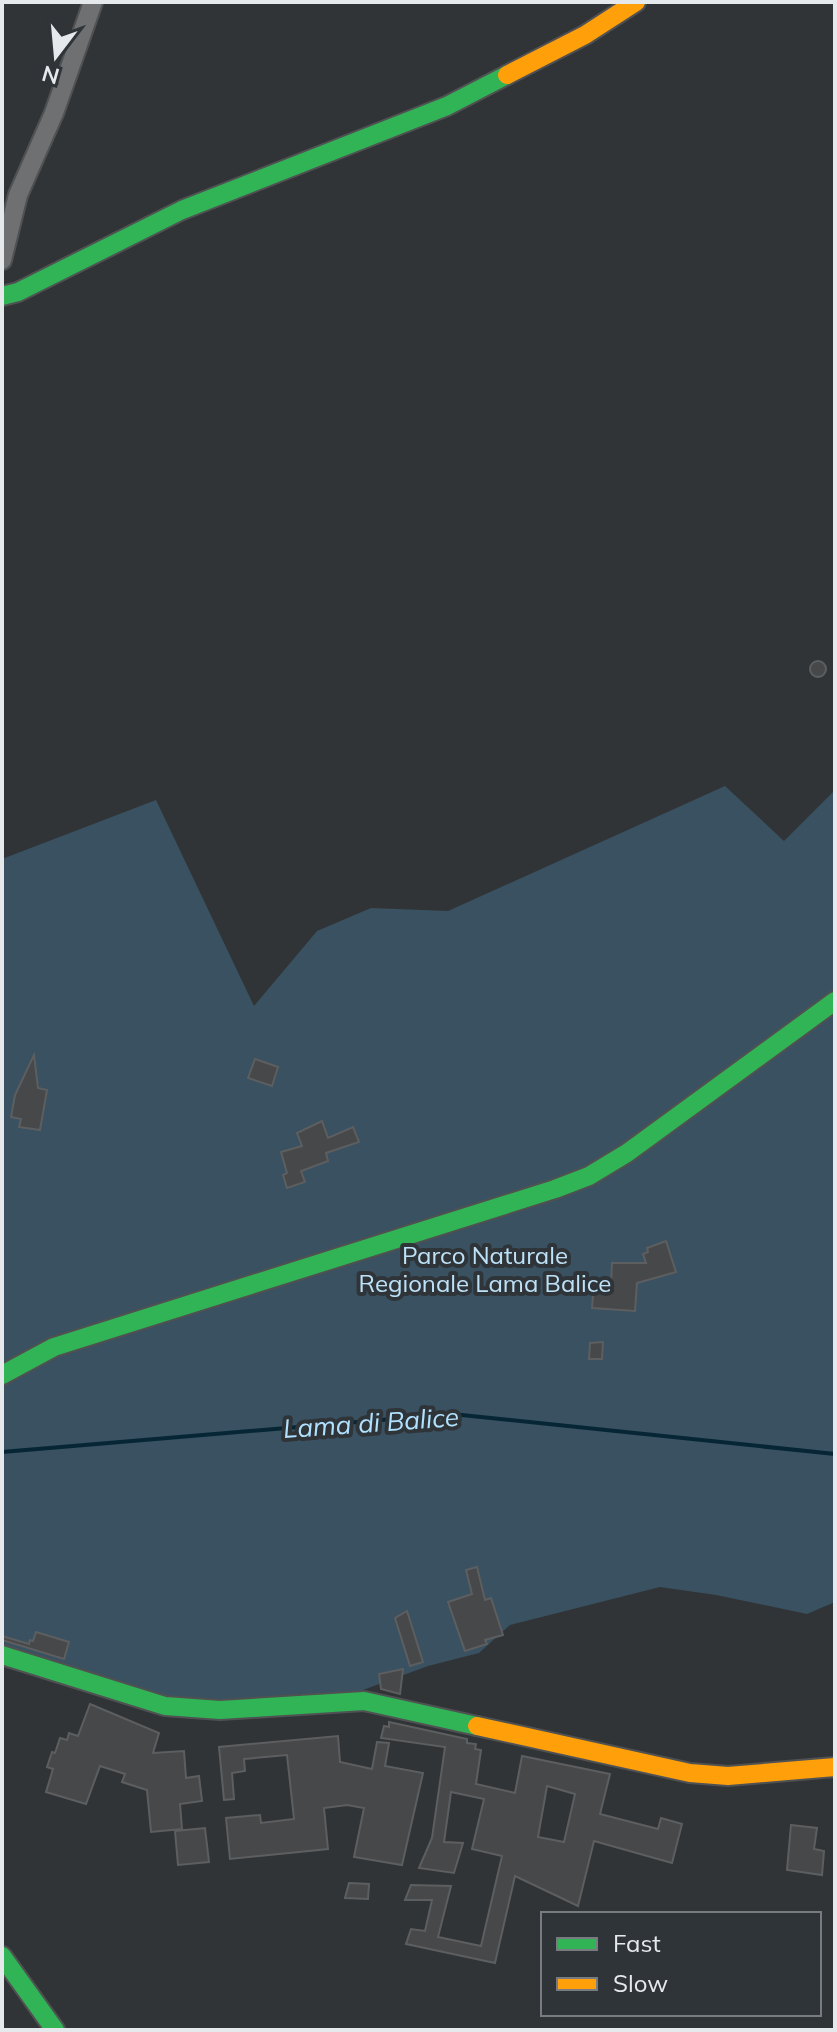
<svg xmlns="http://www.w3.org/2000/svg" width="837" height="2032" viewBox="0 0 837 2032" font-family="Mulish,sans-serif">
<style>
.green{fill:#395160}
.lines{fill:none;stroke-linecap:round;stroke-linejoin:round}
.stream{stroke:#062636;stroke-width:4}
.building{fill:#46484a;stroke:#5c5e60;stroke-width:2;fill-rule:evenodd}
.street-casing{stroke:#4f5152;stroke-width:22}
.fast-casing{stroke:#4f5152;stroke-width:22}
.slow-casing{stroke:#4f5152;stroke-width:22}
.street{stroke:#6e7071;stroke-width:18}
.fast{stroke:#30b455;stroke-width:18}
.slow{stroke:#ff9f0a;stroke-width:18}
.labels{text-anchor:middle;stroke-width:8;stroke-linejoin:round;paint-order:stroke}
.park-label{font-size:24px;fill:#bde1f7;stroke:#2f3438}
.water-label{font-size:26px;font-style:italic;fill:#b0e1fe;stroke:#2f3438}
</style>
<rect width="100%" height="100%" fill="#313436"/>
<polygon class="green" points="725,786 784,841 835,790 835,1602 807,1614 716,1595 660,1587 510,1625 479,1653 428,1666 344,1697 194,1713 2,1651 2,859 156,800 254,1006 317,931 371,908 448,911"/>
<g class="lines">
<polyline class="stream" points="2,1452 452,1414 835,1454"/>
</g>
<g class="building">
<circle cx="818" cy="669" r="8"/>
<polygon points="34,1055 38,1088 47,1090 40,1130 19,1127 21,1119 11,1117 15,1095"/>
<polygon points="255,1059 278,1067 272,1086 248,1078"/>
<polygon points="322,1121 328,1138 353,1127 359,1142 326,1153 328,1161 301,1171 305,1182 287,1188 283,1175 287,1173 281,1152 302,1146 297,1133"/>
<polygon points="666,1241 676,1272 637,1283 635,1311 592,1308 594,1282 611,1284 612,1263 646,1263 643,1254 648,1252 647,1248"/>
<polygon points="603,1342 602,1359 589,1359 590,1343"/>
<polygon points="477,1567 485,1600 491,1598 503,1635 485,1640 487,1644 465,1651 448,1602 472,1594 466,1570"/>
<polygon points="407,1611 423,1662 410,1666 395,1618"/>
<polygon points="36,1632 69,1642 64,1659 2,1640 2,1636 29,1644 30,1640 33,1641"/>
<polygon points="403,1669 400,1694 381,1689 379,1674"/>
<polygon points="90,1704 159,1733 153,1753 184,1751 186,1778 199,1776 202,1801 180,1804 182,1829 151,1832 147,1790 122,1782 125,1774 100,1766 86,1804 46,1792 53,1769 47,1767 52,1752 55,1753 60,1738 67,1740 69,1733 78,1736"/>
<path d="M389,1722L467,1739V1743L476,1744L475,1749L481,1750L476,1784L515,1793L522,1756L610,1774L600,1814L658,1829L661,1818L682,1824L672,1863L594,1841L578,1906L515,1876L495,1963L406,1944L411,1929L425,1931L432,1900H405L411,1885L451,1886L438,1937L481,1946L502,1856L472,1849L484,1799L451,1792L444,1842L463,1843L454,1873L419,1868L432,1838L445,1747L381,1738L384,1726L389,1727ZM547,1786L575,1794L564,1842L538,1837Z"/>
<polygon points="338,1736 340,1762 372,1769 377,1742 389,1743 385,1766 423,1773 402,1865 354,1857 364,1808 347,1805 324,1808 328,1849 230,1859 226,1818 260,1815 261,1823 294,1819 287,1755 244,1759 245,1771 232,1773 234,1799 224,1800 219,1747"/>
<polygon points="791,1825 817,1828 814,1849 824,1851 822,1875 787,1870"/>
<polygon points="205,1828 209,1862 178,1865 175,1831"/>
<polygon points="349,1883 369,1884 368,1899 345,1898"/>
</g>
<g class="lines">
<defs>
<polyline id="street" points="2,260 18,195 54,113 93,2"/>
<g id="fast">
<polyline points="2,296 18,292 182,210 447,106 507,75"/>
<polyline points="2,1375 54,1347 555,1189 589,1176 627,1153 835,1001"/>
<polyline points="2,1655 165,1706 220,1710 364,1701 477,1726"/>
<polyline points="2,1956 55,2030"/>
</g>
<g id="slow">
<polyline points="507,75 585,35 636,2"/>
<polyline points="477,1726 690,1773 728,1776 835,1767"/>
</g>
</defs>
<use href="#street" class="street-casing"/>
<use href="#fast" class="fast-casing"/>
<use href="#slow" class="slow-casing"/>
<use href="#street" class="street"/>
<use href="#fast" class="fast"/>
<use href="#slow" class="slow"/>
</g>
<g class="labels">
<g class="park-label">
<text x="485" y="1264">Parco Naturale<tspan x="485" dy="28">Regionale Lama Balice</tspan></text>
</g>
<g class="water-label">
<text transform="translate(371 1423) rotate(-4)" y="9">Lama di Balice</text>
</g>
</g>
<rect width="837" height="2032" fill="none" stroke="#e6e9eb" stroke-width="8"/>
<rect x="541" y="1912" width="280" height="104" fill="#2f3438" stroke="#787c80" stroke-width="2"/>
<rect x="557" y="1938" width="40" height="12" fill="#30b455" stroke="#787c80" stroke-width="2"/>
<text x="613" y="1952" font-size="24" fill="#e6e9eb">Fast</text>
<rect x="557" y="1978" width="40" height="12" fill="#ff9f0a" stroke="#787c80" stroke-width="2"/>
<text x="613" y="1992" font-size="24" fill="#e6e9eb">Slow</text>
<g transform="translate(56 56) rotate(196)" stroke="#2f3438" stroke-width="6" paint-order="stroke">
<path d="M0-6L14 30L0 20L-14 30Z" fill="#e6e9eb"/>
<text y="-12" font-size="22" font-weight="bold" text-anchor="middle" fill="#e6e9eb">N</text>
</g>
</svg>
